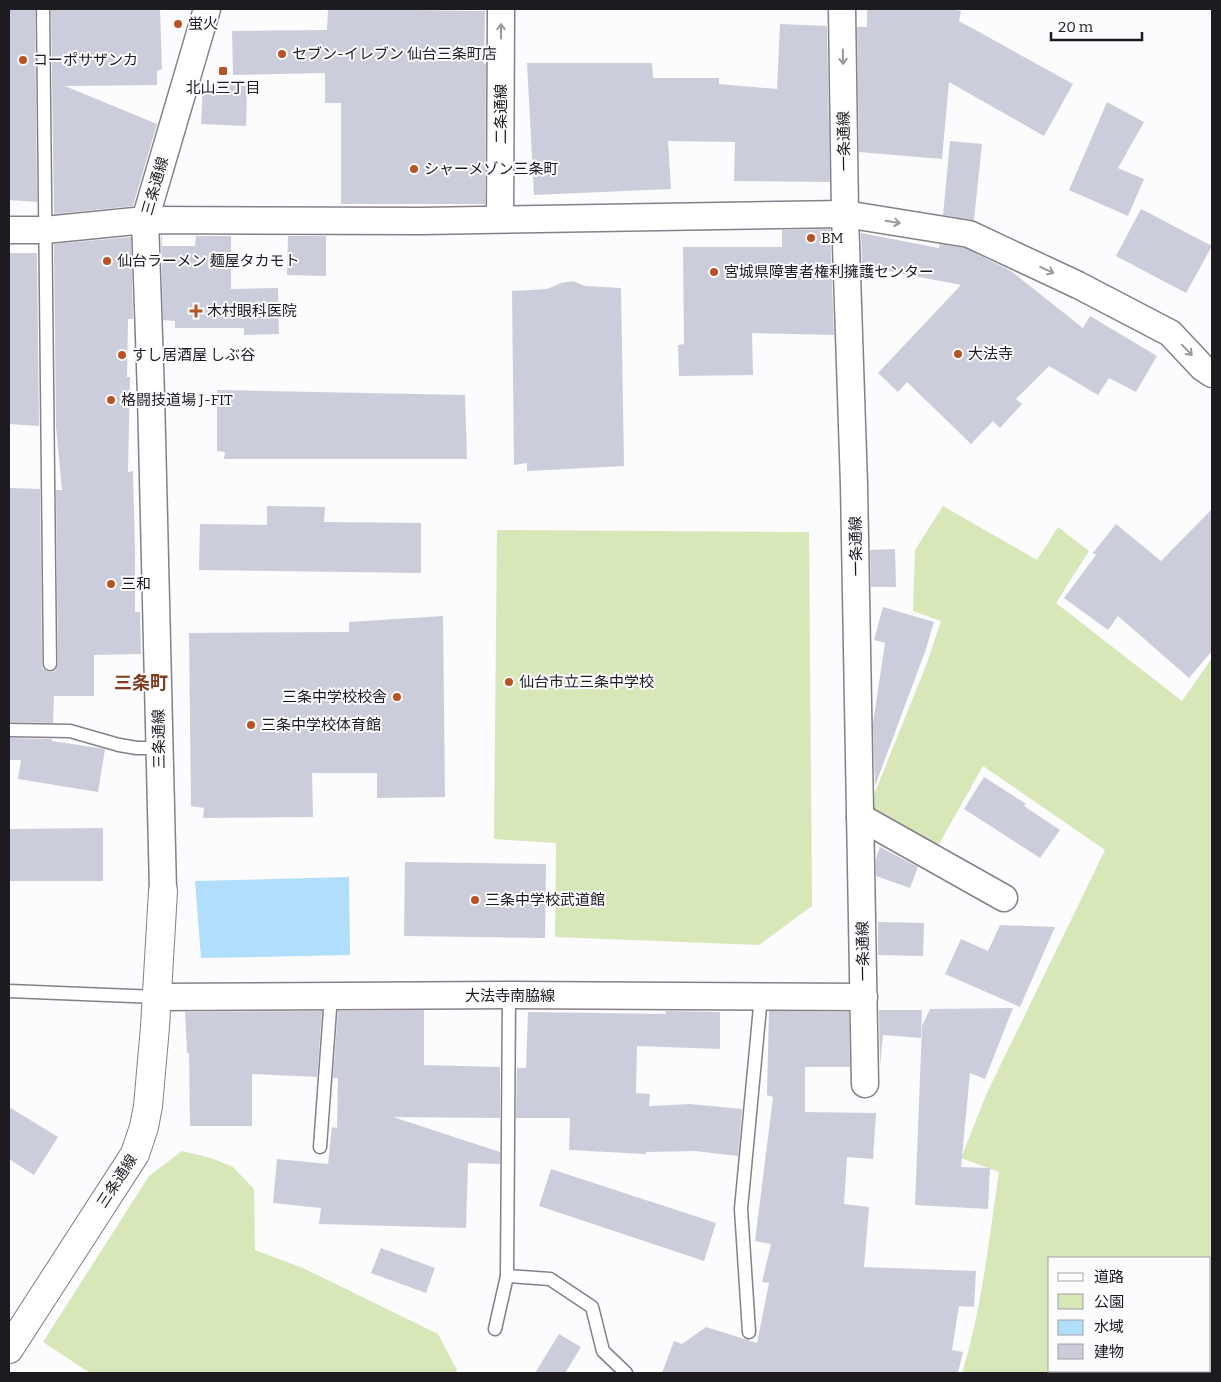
<svg xmlns="http://www.w3.org/2000/svg" width="1221" height="1382" viewBox="0 0 1221 1382" font-family="Bitter,'Noto Sans JP',serif">
<style>
.green{fill:#d7e7b8;fill-rule:evenodd}
.water{fill:#b0defb}
.building{fill:#cccdda}
.lines{fill:none;stroke-linecap:round;stroke-linejoin:round}
.lane-casing{stroke:#847f8a;stroke-width:15}
.street-casing{stroke:#847f8a;stroke-width:29}
.secondary-casing{stroke:#847f8a;stroke-width:30}
.lane{stroke:#fff;stroke-width:12}
.street{stroke:#fff;stroke-width:26}
.secondary{stroke:#fff;stroke-width:28}
.oneway{stroke:#99989a}
.poi-dot{fill:#b85323;stroke:#fcfbfd;stroke-width:2}
.labels{text-anchor:middle;stroke-width:4;stroke-linejoin:round;paint-order:stroke}
.poi-label{font-size:15px;fill:#1d1b1f;stroke:#fcfbfd;text-anchor:start}
.street-label{font-size:15px;fill:#1d1b1f;stroke:#fcfbfd}
.quarter-label{font-size:18px;font-weight:bold;fill:#7e3d1f;stroke:#fcfbfd}
</style>
<rect width="100%" height="100%" fill="#fcfbfd"/>
<g class="green">
<path d="M943,506L1037,560L1058,527L1089,551L1056,603L1182,701L1212,658V1373H962C982,1308 989,1239 999,1172L961,1158L986,1095L1105,850L983,766L938,846L869,807L927,663L941,621L913,611L915,550ZM1050,1258H1210V1371H1050Z"/>
<polygon points="497,530 809,532 812,906 759,945 555,937 556,843 494,839"/>
<polygon points="182,1151 211,1158 233,1167 254,1189 255,1250 303,1268 438,1334 457,1370 456,1373 90,1373 43,1342 149,1176"/>
</g>
<polygon class="water" points="349,877 350,955 201,958 195,881"/>
<g class="building">
<polygon points="9,9 35,9 37,202 9,200"/>
<polygon points="51,9 160,9 162,69 157,71 157,85 65,86 157,124 133,206 54,214"/>
<polygon points="328,9 485,11 484,64 486,64 485,204 341,204 341,103 325,103 325,73 233,75 232,31 327,30"/>
<polygon points="867,9 946,9 961,11 959,21 1073,84 1044,136 949,82 942,159 859,152 857,27 867,27"/>
<polygon points="780,24 827,26 830,182 734,181 735,142 668,141 671,189 534,195 527,63 652,63 653,78 719,78 719,84 777,89"/>
<polygon points="203,84 247,86 246,126 201,124"/>
<polygon points="1107,102 1144,122 1118,168 1144,179 1128,216 1069,190"/>
<polygon points="950,141 982,144 974,220 943,215"/>
<polygon points="1141,209 1212,246 1186,293 1116,256"/>
<polygon points="830,229 834,335 752,333 753,375 679,376 678,345 684,344 683,247 782,247 782,230"/>
<polygon points="861,233 939,248 940,244 965,248 1011,271 1083,328 1090,316 1157,356 1136,392 1109,378 1098,395 1049,366 1016,399 1022,404 1000,428 993,421 971,444 907,382 898,392 878,373 961,285 862,266"/>
<polygon points="161,236 162,236 162,246 195,246 196,236 231,236 231,289 278,288 279,334 244,335 244,328 175,328 175,321 163,320"/>
<polygon points="288,236 326,236 326,276 287,275"/>
<polygon points="131,237 133,319 128,319 127,377 130,377 128,472 133,471 135,551 135,612 140,612 141,654 94,655 94,696 54,696 53,723 9,722 9,488 40,489 42,664 43,669 50,672 55,671 58,664 56,490 62,490 56,427 54,244"/>
<polygon points="9,253 37,253 39,426 9,424"/>
<polygon points="573,281 585,286 621,288 624,466 527,471 527,463 514,465 512,291 547,289 561,283"/>
<polygon points="217,390 465,395 467,459 224,459 225,452 217,451"/>
<polygon points="267,506 325,507 324,522 421,523 421,573 199,570 200,524 267,525"/>
<polygon points="1212,509 1212,651 1189,678 1118,616 1108,630 1064,598 1096,555 1093,553 1116,524 1161,561"/>
<polygon points="895,549 896,587 871,587 870,550"/>
<polygon points="883,607 934,622 926,649 875,786 873,723 885,643 874,640"/>
<polygon points="443,616 445,797 377,798 377,773 312,773 313,817 203,818 204,808 191,806 189,633 349,632 349,622"/>
<polygon points="9,738 52,739 52,741 105,749 98,792 18,779 21,760 9,760"/>
<polygon points="984,777 1026,804 1024,806 1060,830 1040,858 964,809"/>
<polygon points="103,828 103,881 9,881 9,829"/>
<polygon points="880,847 918,867 910,888 876,876 876,859"/>
<polygon points="405,862 546,864 545,938 404,936"/>
<polygon points="878,922 924,923 923,956 878,955"/>
<polygon points="1000,925 1055,927 1020,1007 945,974 961,939 988,951"/>
<polygon points="1013,1008 985,1079 970,1073 961,1167 990,1168 988,1209 915,1205 922,1026 930,1009"/>
<polygon points="424,1010 424,1065 500,1067 500,1118 393,1117 500,1152 500,1164 468,1163 466,1228 319,1224 321,1208 273,1203 277,1159 328,1164 332,1127 337,1128 338,1078 333,1078 338,1011"/>
<polygon points="879,1010 922,1010 921,1038 883,1035 880,1067"/>
<polygon points="322,1011 317,1077 252,1074 252,1126 190,1126 189,1053 187,1053 185,1012"/>
<polygon points="666,1011 720,1012 720,1049 637,1046 636,1093 650,1094 649,1106 690,1104 742,1109 738,1156 695,1151 646,1152 646,1154 569,1150 570,1118 516,1118 517,1068 526,1068 528,1012 666,1014"/>
<polygon points="769,1011 849,1012 850,1067 805,1067 805,1112 876,1113 873,1159 847,1157 844,1204 869,1207 864,1267 976,1271 974,1307 959,1306 952,1350 963,1352 958,1373 662,1373 674,1341 682,1344 706,1327 757,1343 769,1283 762,1282 771,1244 755,1241 773,1097 767,1095"/>
<polygon points="9,1107 58,1137 34,1175 9,1159"/>
<polygon points="551,1169 716,1223 704,1261 539,1206"/>
<polygon points="381,1248 435,1268 426,1293 371,1273"/>
<polygon points="559,1334 581,1347 565,1373 535,1373"/>
</g>
<g class="lines">
<defs>
<g id="lane">
<polyline points="43,9 50,664"/>
<polyline points="9,730 70,731 119,745 137,748 159,748"/>
<polyline points="9,991 157,997"/>
<polyline points="320,1147 331,996"/>
<polyline points="507,1276 550,1279 592,1307 603,1351 626,1373"/>
<polyline points="495,1329 507,1276 509,995"/>
<polyline points="749,1332 741,1209 761,996"/>
</g>
<g id="street">
<polyline points="842,9 845,214 854,485 865,1084"/>
<polyline points="500,219 501,9"/>
<polyline points="9,230 45,230 145,220 422,221 845,214 969,234 1078,285 1170,333 1203,368 1212,374"/>
<polyline points="860,817 1004,898"/>
<polyline points="163,891 151,395 145,220 207,9"/>
<polyline points="157,997 509,995 864,997"/>
</g>
<polyline id="secondary" points="9,1349 135,1154 144,1127 148,1106 155,1027 163,891"/>
</defs>
<use href="#lane" class="lane-casing"/>
<use href="#street" class="street-casing"/>
<use href="#secondary" class="secondary-casing"/>
<use href="#lane" class="lane"/>
<use href="#street" class="street"/>
<use href="#secondary" class="secondary"/>
</g>
<defs><path id="oneway-shaft" d="M-6 0H5M1.5-3L5.5 0L1.5 3" fill="none" stroke-width="1.6" stroke-linecap="round" stroke-linejoin="round" transform="scale(1.25)"/></defs>
<g class="oneway">
<use href="#oneway-shaft" transform="translate(501 31) rotate(-90)"/>
<use href="#oneway-shaft" transform="translate(843 57) rotate(89)"/>
<use href="#oneway-shaft" transform="translate(893 222) rotate(9)"/>
<use href="#oneway-shaft" transform="translate(1047 270) rotate(25)"/>
<use href="#oneway-shaft" transform="translate(1187 350) rotate(46)"/>
</g>
<g class="poi-dot">
<circle cx="178" cy="24" r="5"/>
<circle cx="282" cy="54" r="5"/>
<circle cx="23" cy="60" r="5"/>
<rect x="218" y="66" width="10" height="10" rx="2.5"/>
<circle cx="414" cy="169" r="5"/>
<circle cx="811" cy="238" r="5"/>
<circle cx="107" cy="261" r="5"/>
<circle cx="714" cy="272" r="5"/>
<path d="M193.5 303.5h5v5h5v5h-5v5h-5v-5h-5v-5h5z"/>
<circle cx="958" cy="354" r="5"/>
<circle cx="122" cy="355" r="5"/>
<circle cx="111" cy="400" r="5"/>
<circle cx="111" cy="584" r="5"/>
<circle cx="509" cy="682" r="5"/>
<circle cx="397" cy="697" r="5"/>
<circle cx="251" cy="725" r="5"/>
<circle cx="475" cy="900" r="5"/>
</g>
<g class="labels">
<g class="poi-label">
<text x="188" y="29">蛍火</text>
<text x="292" y="59">セブン-イレブン 仙台三条町店</text>
<text x="33" y="65">コーポサザンカ</text>
<text x="223" y="93" text-anchor="middle">北山三丁目</text>
<text x="424" y="174">シャーメゾン三条町</text>
<text x="821" y="243">BM</text>
<text x="117" y="266">仙台ラーメン 麺屋タカモト</text>
<text x="724" y="277">宮城県障害者権利擁護センター</text>
<text x="207" y="316">木村眼科医院</text>
<text x="968" y="359">大法寺</text>
<text x="132" y="360">すし居酒屋 しぶ谷</text>
<text x="121" y="405">格闘技道場 J-FIT</text>
<text x="121" y="589">三和</text>
<text x="519" y="687">仙台市立三条中学校</text>
<text x="387" y="702" text-anchor="end">三条中学校校舎</text>
<text x="261" y="730">三条中学校体育館</text>
<text x="485" y="905">三条中学校武道館</text>
</g>
<g class="street-label">
<text transform="translate(501 114) rotate(-90)" y="5">二条通線</text>
<text transform="translate(844 141) rotate(-91)" y="5">一条通線</text>
<text transform="translate(155 186) rotate(-74)" y="5">三条通線</text>
<text transform="translate(856 546) rotate(-91)" y="5">一条通線</text>
<text transform="translate(159 739) rotate(-91)" y="5">三条通線</text>
<text transform="translate(863 951) rotate(-91)" y="5">一条通線</text>
<text x="510" y="1001">大法寺南脇線</text>
<text transform="translate(117 1181) rotate(-57)" y="5">三条通線</text>
</g>
<g class="quarter-label">
<text x="141" y="689">三条町</text>
</g>
</g>
<rect width="1221" height="1382" fill="none" stroke="#1d1b1f" stroke-width="20"/>
<rect x="1048" y="1257" width="162" height="115" fill="#fcfbfd" stroke="#a3a1a4"/>
<rect x="1058" y="1273" width="25" height="8" fill="#ffffff" stroke="#a3a1a4"/>
<text x="1094" y="1282" font-size="15" fill="#1d1b1f">道路</text>
<rect x="1058" y="1294" width="25" height="15" fill="#d7e7b8" stroke="#a3a1a4"/>
<text x="1094" y="1307" font-size="15" fill="#1d1b1f">公園</text>
<rect x="1058" y="1320" width="25" height="15" fill="#b0defb" stroke="#a3a1a4"/>
<text x="1094" y="1332" font-size="15" fill="#1d1b1f">水域</text>
<rect x="1058" y="1344" width="25" height="15" fill="#cccdda" stroke="#a3a1a4"/>
<text x="1094" y="1357" font-size="15" fill="#1d1b1f">建物</text>
<path d="M1051 32v8h91v-8" fill="none" stroke="#1d1b1f" stroke-width="2.5"/>
<text x="1058" y="32" font-size="15" fill="#1d1b1f" stroke="#fcfbfd" stroke-width="4" paint-order="stroke">20 m</text>
</svg>
